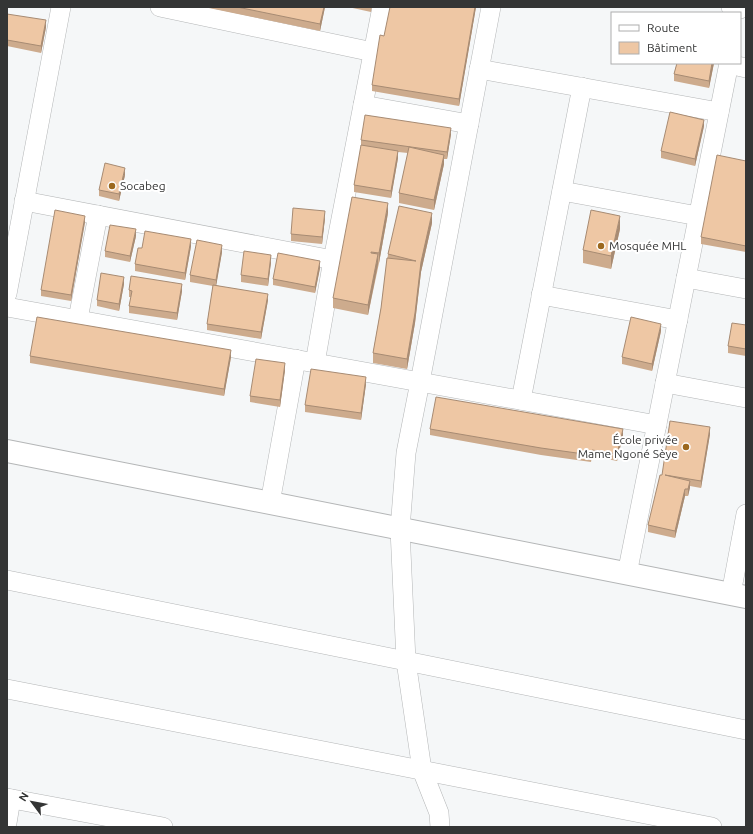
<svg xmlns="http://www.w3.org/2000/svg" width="753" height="834" viewBox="0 0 753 834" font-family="Ubuntu,sans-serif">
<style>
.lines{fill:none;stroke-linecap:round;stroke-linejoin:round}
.minor-casing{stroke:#b4b6b7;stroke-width:20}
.tertiary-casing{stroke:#b4b6b7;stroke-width:24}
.minor{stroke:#fff;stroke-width:19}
.tertiary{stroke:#fff;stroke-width:22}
.wall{fill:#cdab8d}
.shaded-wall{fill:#a78b73}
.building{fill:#eec7a4;stroke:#a78b73}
.poi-dot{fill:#9c681e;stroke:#fff;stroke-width:1.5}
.labels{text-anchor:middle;stroke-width:4;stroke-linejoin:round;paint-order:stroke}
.poi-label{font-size:12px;fill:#343535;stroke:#fff;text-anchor:start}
</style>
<rect width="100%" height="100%" fill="#f5f7f8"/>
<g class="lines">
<defs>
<g id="minor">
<polyline points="160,7 373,52"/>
<polyline points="731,7 740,9"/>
<polyline points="729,64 746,68"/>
<polyline points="479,69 719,112"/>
<polyline points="363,105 469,124"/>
<polyline points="562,191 698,216"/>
<polyline points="24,201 333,260"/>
<polyline points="686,278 746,289"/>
<polyline points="7,294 61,7"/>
<polyline points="541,295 678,320"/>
<polyline points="7,307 657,425"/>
<polyline points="78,319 98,215"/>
<polyline points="315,363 333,260 382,7"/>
<polyline points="665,383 746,398"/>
<polyline points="521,400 582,87"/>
<polyline points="270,503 296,359"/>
<polyline points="627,574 729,63"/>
<polyline points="7,580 746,730"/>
<polyline points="731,594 746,514"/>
<polyline points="7,689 712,827"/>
<polyline points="7,798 163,827"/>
<polyline points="7,823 11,799"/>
<polyline points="440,827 439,813 422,770 406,661 400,529 406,453 420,382 491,7"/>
</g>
<polyline id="tertiary" points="7,451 746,597"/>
</defs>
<use href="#minor" class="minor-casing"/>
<use href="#tertiary" class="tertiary-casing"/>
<use href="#minor" class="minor"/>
<use href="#tertiary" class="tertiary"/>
</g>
<g class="wall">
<polygon points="204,7 325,7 320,31"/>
<polygon points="348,7 372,7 371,12"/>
<polygon points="476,7 459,106 372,91 372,85 384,36"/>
<polygon points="7,14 46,27 41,53 7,46"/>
<polygon points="677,63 714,63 709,88 674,81 674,74"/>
<polygon points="704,126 695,166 661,158 661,151"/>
<polygon points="451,134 447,159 444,159 444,164 434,210 399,203 399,193 408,153 398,152 398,158 391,198 354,192 354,185 361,147 361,140"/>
<polygon points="746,161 746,252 701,244 701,237"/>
<polygon points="125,175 119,201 99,196 99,190"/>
<polygon points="388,213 379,263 368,315 333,308 333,298"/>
<polygon points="325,218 322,244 291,241 291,234"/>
<polygon points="85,222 71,301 41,296 41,290"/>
<polygon points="432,223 421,272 415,323 407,369 373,363 373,353 381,308 388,254"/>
<polygon points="620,229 611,269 583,263 583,250"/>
<polygon points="136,236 130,262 105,257 105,251"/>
<polygon points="191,246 185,280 135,271 135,264 142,248"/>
<polygon points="222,252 216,285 268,300 261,339 207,330 207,324 213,286 190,282 190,275"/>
<polygon points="271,262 268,286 241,282 241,275"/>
<polygon points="320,268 315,293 273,285 273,279"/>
<polygon points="124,284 119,311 97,306 97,300"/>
<polygon points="129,290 182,291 177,320 129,313 129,306 131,297 129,297"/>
<polygon points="746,325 746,356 728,353 728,346"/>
<polygon points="661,331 652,371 622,364 622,357"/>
<polygon points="30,356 231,357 224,396 30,363"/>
<polygon points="285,370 280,407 250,402 250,396"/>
<polygon points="366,384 361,420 305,412 305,405"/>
<polygon points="430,429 623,435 617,461 592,456 591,462 541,455 430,435"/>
<polygon points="710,434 701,488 690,486 688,496 685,496 675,538 648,532 648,525 662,475"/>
</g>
<g class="shaded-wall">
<polygon points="324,7 325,7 320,31 320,24"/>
<polygon points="475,7 476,7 459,106 459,99"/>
<polygon points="46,20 46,27 41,53 41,46"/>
<polygon points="712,63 714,63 709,88 709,81"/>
<polygon points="704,120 704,126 695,166 695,159"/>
<polygon points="451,128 451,134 447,159 447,152"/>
<polygon points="398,151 398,158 391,198 391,191"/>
<polygon points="444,155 444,164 434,210 434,200"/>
<polygon points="125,168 125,175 119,201 119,194"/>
<polygon points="388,203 388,213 379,263 379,253"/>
<polygon points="325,211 325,218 322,244 322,237"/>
<polygon points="432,213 432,223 421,272 415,323 407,369 407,359 421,262"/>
<polygon points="85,216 85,222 71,301 71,295"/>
<polygon points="620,216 620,229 611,269 611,256"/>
<polygon points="136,229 136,236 130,262 130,256"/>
<polygon points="191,239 191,246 185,280 185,273"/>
<polygon points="222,245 222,252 216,287 216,280"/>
<polygon points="378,254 378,264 368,315 368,305"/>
<polygon points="271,255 271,262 268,286 268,279"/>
<polygon points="320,261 320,268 315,293 315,287"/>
<polygon points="124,277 124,284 119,311 119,304"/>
<polygon points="182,284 182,291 177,320 177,313"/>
<polygon points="268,294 268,300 261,339 261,332"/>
<polygon points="661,324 661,331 652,371 652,364"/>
<polygon points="231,350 231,357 224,396 224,389"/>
<polygon points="285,363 285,370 280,407 280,400"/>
<polygon points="366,377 366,384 361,420 361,413"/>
<polygon points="710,427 710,434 701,488 701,481"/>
<polygon points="623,429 623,435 617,461 617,454"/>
<polygon points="690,481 690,488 688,496 688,489"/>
<polygon points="685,489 685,496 675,538 675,531"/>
</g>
<g class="building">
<polygon points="237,7 324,7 320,24"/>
<polygon points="390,7 475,7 459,99 372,85 380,35 384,36"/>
<polygon points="7,14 46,20 41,46 7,40"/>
<polygon points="677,63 712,63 709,81 674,74"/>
<polygon points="670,112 704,120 695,159 661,151"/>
<polygon points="365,115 451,128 447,152 361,140"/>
<polygon points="361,145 398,151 391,191 354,185"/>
<polygon points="409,147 444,155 434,200 399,193"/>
<polygon points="717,155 746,161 746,246 701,237"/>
<polygon points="105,163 125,168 119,194 99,190"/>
<polygon points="352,197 388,203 379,253 371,252 371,253 378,254 368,305 333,298"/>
<polygon points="399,206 432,213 421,262 415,313 407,359 373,353 381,308 387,258 416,261 388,254"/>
<polygon points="293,208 325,211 322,237 291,234"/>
<polygon points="55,210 85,216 71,295 41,290"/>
<polygon points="591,210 620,216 611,256 583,250"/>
<polygon points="110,225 136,229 130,256 105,251"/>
<polygon points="145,231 191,239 185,273 135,264 138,248 142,248"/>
<polygon points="197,240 222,245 216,280 190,275"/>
<polygon points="244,251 271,255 268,279 241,275"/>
<polygon points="278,253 320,261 315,287 273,279"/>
<polygon points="101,273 124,277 119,304 97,300"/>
<polygon points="131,276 182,284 177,313 129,306 132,291 129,290"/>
<polygon points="213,285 268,294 261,332 207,324"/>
<polygon points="37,317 231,350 224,389 30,356"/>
<polygon points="631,317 661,324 652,364 622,357"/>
<polygon points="732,323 746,325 746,349 728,346"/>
<polygon points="256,359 285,363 280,400 250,396"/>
<polygon points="311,369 366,377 361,413 305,405"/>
<polygon points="436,397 623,429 617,454 592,450 591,455 541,448 430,429"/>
<polygon points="670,421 710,427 701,481 665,475 690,481 688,489 685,489 675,531 648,525 660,475 662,475"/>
</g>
<g class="poi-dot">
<circle cx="112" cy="186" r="4"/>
<circle cx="601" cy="246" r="4"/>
<circle cx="686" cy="447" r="4"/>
</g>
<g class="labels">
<g class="poi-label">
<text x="120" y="190">Socabeg</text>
<text x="609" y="250">Mosquée MHL</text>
<text x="678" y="444" text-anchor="end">École privée<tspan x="678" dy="14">Mame Ngoné Sèye</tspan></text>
</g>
</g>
<rect width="753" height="834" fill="none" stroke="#343535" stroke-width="16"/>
<rect x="611" y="12" width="130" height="52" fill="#ffffff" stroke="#aeaeae"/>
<rect x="619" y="25" width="20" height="6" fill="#ffffff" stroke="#aeaeae"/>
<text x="647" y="32" font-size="12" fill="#343535">Route</text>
<rect x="619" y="42" width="20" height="12" fill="#eec7a4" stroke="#aeaeae"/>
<text x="647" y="52" font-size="12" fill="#343535">Bâtiment</text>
<g transform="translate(32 802) rotate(302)" stroke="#ffffff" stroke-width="3" paint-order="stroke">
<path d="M0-3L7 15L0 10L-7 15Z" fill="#343535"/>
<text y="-6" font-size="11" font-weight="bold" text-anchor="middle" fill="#343535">N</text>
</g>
</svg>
